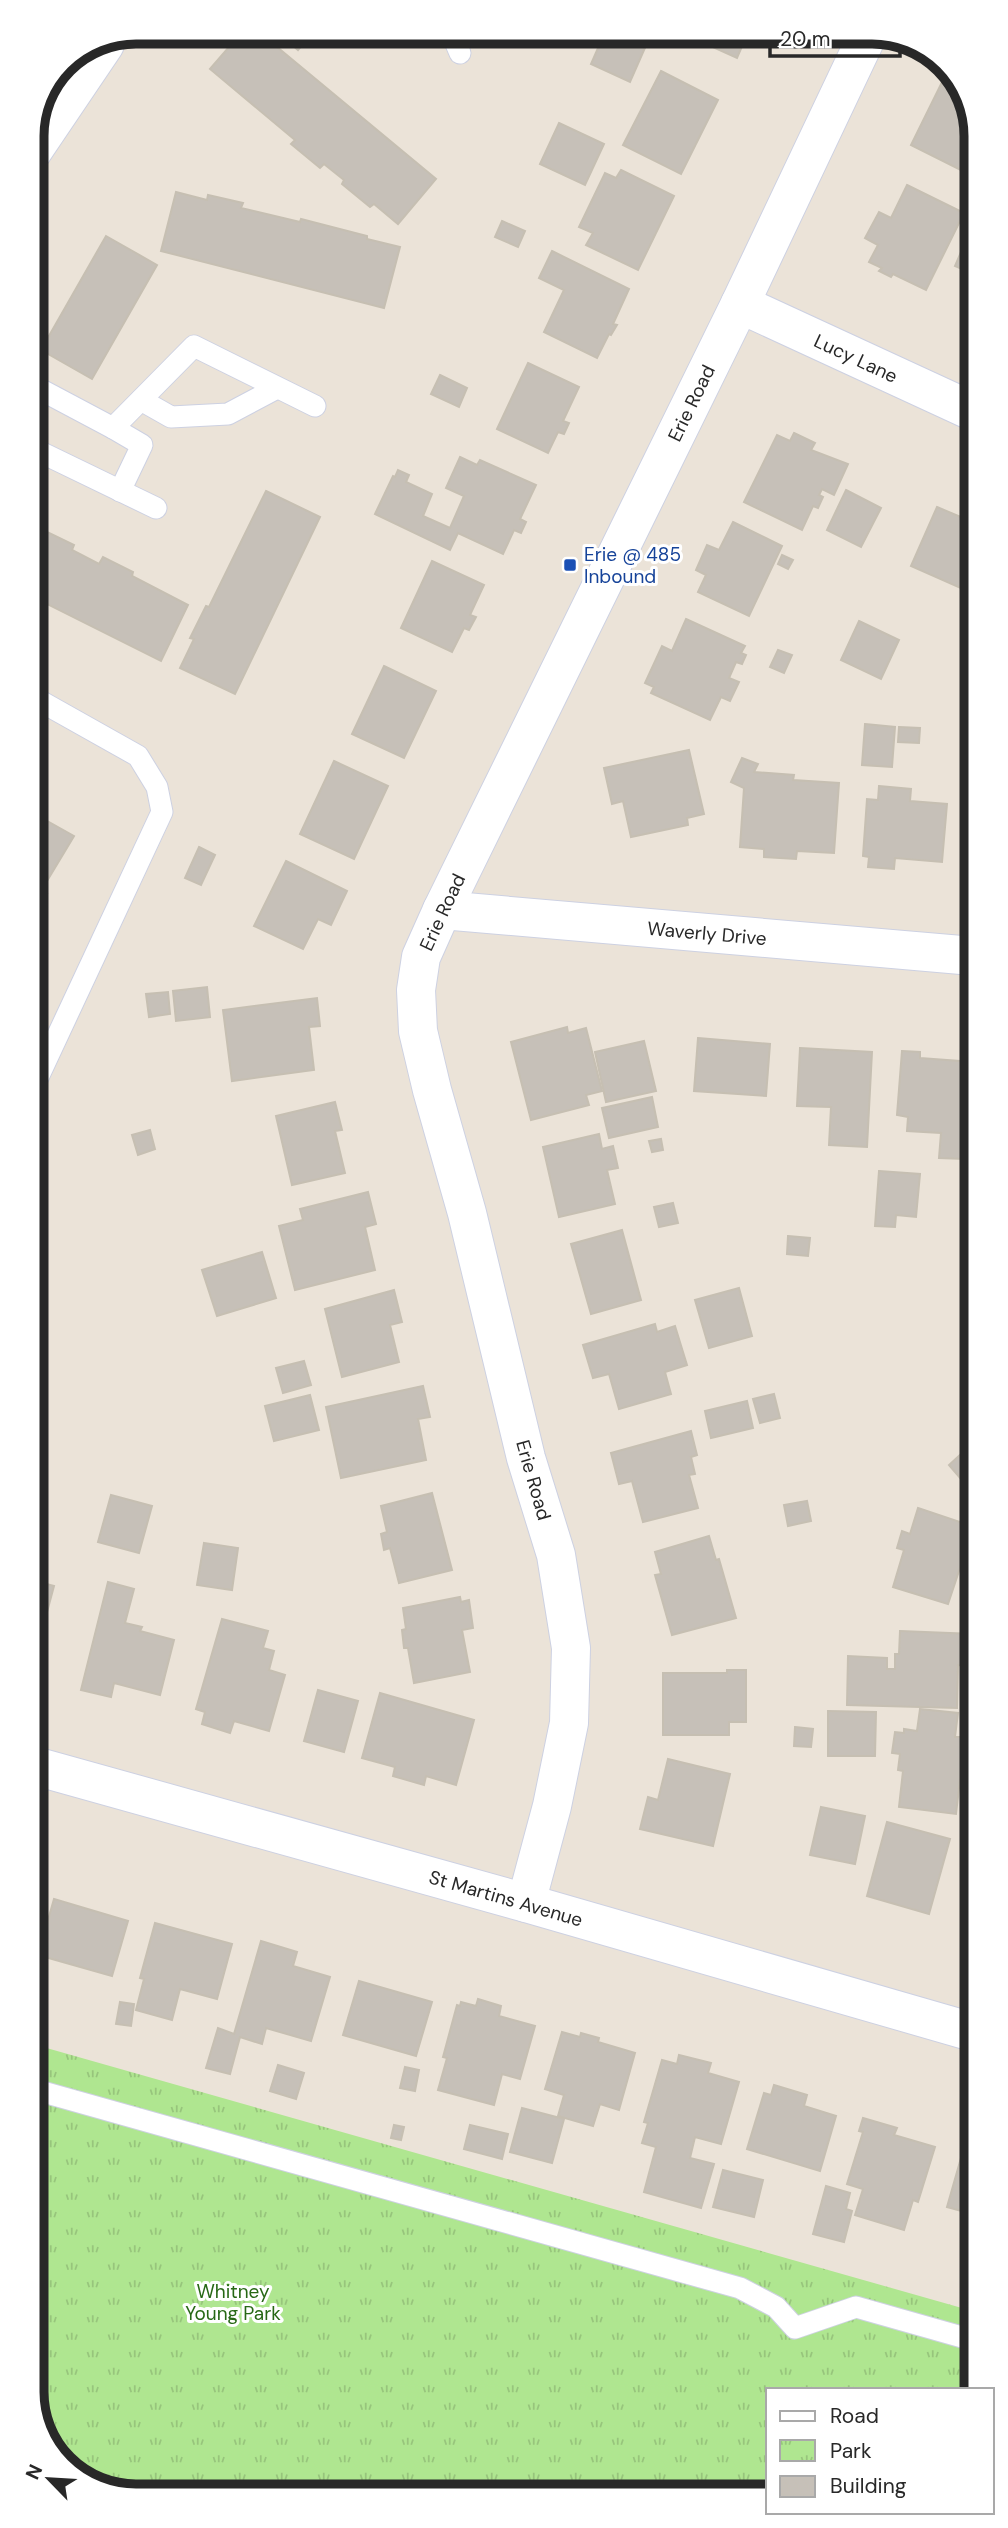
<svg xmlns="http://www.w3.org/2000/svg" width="1008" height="2528" viewBox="0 0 1008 2528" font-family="'DM Sans',sans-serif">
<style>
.park{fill:url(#park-tufts)}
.building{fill:#c6c0b8;stroke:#c6bfb2;stroke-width:2}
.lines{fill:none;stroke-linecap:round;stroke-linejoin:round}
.service-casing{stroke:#cdd1e2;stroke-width:23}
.minor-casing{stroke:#cdd1e2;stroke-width:40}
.service{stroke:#fff;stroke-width:21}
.minor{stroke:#fff;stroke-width:38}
.transit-dot{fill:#1a4fb4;stroke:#fff;stroke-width:2.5}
.labels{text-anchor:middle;stroke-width:6;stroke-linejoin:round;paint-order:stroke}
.street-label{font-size:19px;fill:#282828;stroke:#fff}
.transit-label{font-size:19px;fill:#164399;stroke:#fff;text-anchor:start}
.park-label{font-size:19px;fill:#276815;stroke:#fff}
.rim{fill:none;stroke:#282828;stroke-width:9}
</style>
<defs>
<pattern id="park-tufts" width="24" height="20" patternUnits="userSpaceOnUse" patternTransform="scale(1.75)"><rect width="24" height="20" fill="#afe690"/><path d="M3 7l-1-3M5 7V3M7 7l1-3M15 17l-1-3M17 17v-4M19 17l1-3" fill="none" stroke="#97c57c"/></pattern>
</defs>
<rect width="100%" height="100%" fill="#ebe3d8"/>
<polygon class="park" points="36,2045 976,2312 976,2390 768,2390 768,2492 129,2496 72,2475 37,2425"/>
<g class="building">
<polygon points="242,32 259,32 436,179 398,224 374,204 370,207 342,184 344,180 324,164 320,168 291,144 295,140 210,69"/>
<polygon points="277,32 313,32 298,50"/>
<polygon points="605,32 628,32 648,41 630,82 591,64"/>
<polygon points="684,32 753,32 750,39 746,37 737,58 684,34"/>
<polygon points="661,71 718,100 681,174 623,145"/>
<polygon points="946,74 953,77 971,103 971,169 969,174 911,145"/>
<polygon points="559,123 604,144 585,185 540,164"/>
<polygon points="621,170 674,196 638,270 586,245 593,233 579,227 605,173 616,178"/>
<polygon points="907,185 964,213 926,290 893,274 891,277 879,271 882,268 869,262 878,245 865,238 879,212 891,218"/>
<polygon points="176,192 207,200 208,195 243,203 241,208 300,222 301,219 367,236 367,239 400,247 384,308 161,251"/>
<polygon points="502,221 525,231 518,247 495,237"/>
<polygon points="971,229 971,273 955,266"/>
<polygon points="106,236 157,265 92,379 41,350"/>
<polygon points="552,251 629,289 613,324 617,325 611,335 609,334 597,358 544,332 564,290 539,278"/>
<polygon points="528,363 579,387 563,421 569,423 564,434 558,432 548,453 497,429"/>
<polygon points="440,375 467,388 459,407 431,394"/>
<polygon points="794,433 815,443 811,450 848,464 834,495 822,489 819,495 823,497 818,508 813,506 802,530 744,502 777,435 790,441"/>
<polygon points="460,457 477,465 480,460 536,485 520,519 526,522 521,533 514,530 503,554 458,533 450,550 375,514 393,476 395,477 398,470 409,475 406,482 432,494 423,516 450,528 464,496 446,488"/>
<polygon points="846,490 881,508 861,547 827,530"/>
<polygon points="266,491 320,517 235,694 180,668 194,639 190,638 206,606 209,607"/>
<polygon points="937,507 963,518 965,514 972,517 972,593 911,566"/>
<polygon points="733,522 782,546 749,616 698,592 706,575 696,570 707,545 719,550"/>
<polygon points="33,528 43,533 45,531 74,545 72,550 99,564 103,557 133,572 132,576 188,605 161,661 33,597"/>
<polygon points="782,555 793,560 788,569 778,564"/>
<polygon points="432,561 484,585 470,615 476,617 469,630 464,628 452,652 401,628"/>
<polygon points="686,619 745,646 741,653 746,655 742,664 736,662 729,678 739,682 730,701 721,697 710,720 651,693 654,687 645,683 662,646 672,651"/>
<polygon points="859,621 899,640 881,679 841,660"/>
<polygon points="778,650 792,655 784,673 770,667"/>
<polygon points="384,666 436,691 404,758 352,734"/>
<polygon points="865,724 895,727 892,767 862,765"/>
<polygon points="899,727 920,728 919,743 898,742"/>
<polygon points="966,729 973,730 973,775 962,774"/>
<polygon points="689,750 704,814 687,818 688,825 631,837 623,801 612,804 604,768"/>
<polygon points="742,758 758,764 754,772 794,775 793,780 839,783 834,853 797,851 796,859 764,857 764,849 740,847 744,788 731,782"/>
<polygon points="334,761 388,786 354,859 300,834"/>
<polygon points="879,786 911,789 910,801 947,804 942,862 895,858 894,869 868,867 869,857 863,856 867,799 878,800"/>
<polygon points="33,813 74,836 41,891 47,894 35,915"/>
<polygon points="199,847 215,855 201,885 185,878"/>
<polygon points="286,861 347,891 331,925 318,919 303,949 254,926"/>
<polygon points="207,987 210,1017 176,1021 173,991"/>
<polygon points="168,992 170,1014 149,1017 146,994"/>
<polygon points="317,998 320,1026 309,1027 314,1070 232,1081 223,1010"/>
<polygon points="567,1027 568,1033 586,1028 602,1091 586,1095 589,1105 531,1120 511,1042"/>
<polygon points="698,1038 770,1044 766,1096 694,1091"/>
<polygon points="644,1041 656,1091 606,1102 595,1052"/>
<polygon points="800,1048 872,1052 867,1147 829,1145 831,1107 797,1106"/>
<polygon points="902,1051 920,1052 920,1058 973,1062 965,1159 939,1158 941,1133 907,1131 908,1117 897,1115"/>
<polygon points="652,1097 658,1127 609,1138 602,1108"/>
<polygon points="335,1102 342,1130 335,1131 345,1173 292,1185 276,1116"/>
<polygon points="150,1130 155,1149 138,1155 132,1135"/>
<polygon points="599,1134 602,1149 613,1146 618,1168 607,1170 615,1204 559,1217 543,1147"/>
<polygon points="661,1139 663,1150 652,1152 649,1141"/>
<polygon points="879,1171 920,1174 916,1217 896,1215 895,1227 875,1226"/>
<polygon points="368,1192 376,1224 365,1227 375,1270 295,1290 279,1226 303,1220 300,1209"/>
<polygon points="673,1203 678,1223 659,1227 654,1207"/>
<polygon points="622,1230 641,1300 591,1314 571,1244"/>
<polygon points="788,1236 810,1238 808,1256 787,1254"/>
<polygon points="262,1252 276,1298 217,1316 202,1270"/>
<polygon points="739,1288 752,1336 709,1348 695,1300"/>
<polygon points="394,1290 402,1322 390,1325 399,1362 342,1377 325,1309"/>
<polygon points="655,1324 657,1332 675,1326 687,1365 665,1372 671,1394 619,1409 609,1374 593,1378 583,1345"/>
<polygon points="304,1361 311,1385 283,1393 276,1368"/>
<polygon points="423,1386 430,1417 418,1419 426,1460 341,1478 326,1407"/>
<polygon points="774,1394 780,1418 760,1423 753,1399"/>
<polygon points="310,1395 319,1430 274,1441 265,1406"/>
<polygon points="747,1401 753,1428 711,1438 705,1411"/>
<polygon points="691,1431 697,1455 691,1457 695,1474 689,1475 698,1508 643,1522 632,1481 619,1484 611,1453"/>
<polygon points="974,1442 974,1494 949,1465"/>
<polygon points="432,1493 452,1570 399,1583 390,1548 384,1550 381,1534 387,1532 381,1506"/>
<polygon points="111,1495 152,1506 139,1553 98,1542"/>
<polygon points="807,1501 811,1521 788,1526 784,1505"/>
<polygon points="918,1508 972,1526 969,1533 974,1534 972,1565 962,1562 948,1604 893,1587 904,1550 897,1548 902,1531 910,1534"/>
<polygon points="709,1536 716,1560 719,1559 736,1618 672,1635 655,1575 661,1574 655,1552"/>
<polygon points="204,1543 238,1548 232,1590 197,1585"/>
<polygon points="35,1581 54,1586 35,1657"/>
<polygon points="108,1582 134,1589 125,1623 142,1627 140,1631 174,1640 160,1695 114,1683 111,1697 81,1690"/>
<polygon points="460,1597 461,1602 469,1600 473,1628 462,1630 470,1672 414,1683 408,1648 404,1648 402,1630 406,1629 403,1608"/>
<polygon points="222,1619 268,1631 263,1648 274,1651 269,1670 285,1675 269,1731 234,1721 230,1733 202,1724 205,1712 196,1709"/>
<polygon points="900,1631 974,1634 973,1666 958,1665 957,1708 847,1705 848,1656 887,1658 887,1669 895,1669 895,1654 899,1654"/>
<polygon points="727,1670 746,1670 746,1722 729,1722 729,1735 663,1735 663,1673 727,1673"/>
<polygon points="318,1690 358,1701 344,1752 304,1741"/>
<polygon points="380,1693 474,1720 456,1785 426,1776 424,1785 393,1776 395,1767 362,1758"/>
<polygon points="920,1709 958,1713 955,1737 963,1737 963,1743 975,1745 975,1782 960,1780 956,1814 899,1807 903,1771 898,1770 900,1754 892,1753 895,1732 904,1733 904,1729 917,1731"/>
<polygon points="828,1711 876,1712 875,1756 828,1756"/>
<polygon points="795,1727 813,1729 811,1747 794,1746"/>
<polygon points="668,1759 730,1774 713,1846 640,1829 648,1797 658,1800"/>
<polygon points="821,1807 865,1816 855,1864 810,1855"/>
<polygon points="887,1822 950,1839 929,1914 867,1896"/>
<polygon points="54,1899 128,1921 112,1976 38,1955"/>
<polygon points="155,1923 232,1944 217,1999 180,1989 172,2020 136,2010 144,1979 140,1978"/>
<polygon points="261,1941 297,1952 293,1966 330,1977 311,2041 266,2028 262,2044 240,2037 230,2074 206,2068 218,2028 234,2034"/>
<polygon points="359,1981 432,2002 416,2056 343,2035"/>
<polygon points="478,1999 501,2006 499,2016 535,2026 520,2079 502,2074 494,2105 438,2090 447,2058 443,2057 457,2005 460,2006 461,2002 476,2006"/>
<polygon points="120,2002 134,2004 131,2026 116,2024"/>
<polygon points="562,2032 580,2037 581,2033 599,2038 598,2042 635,2053 619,2110 600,2104 593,2126 558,2116 564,2095 545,2089"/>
<polygon points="679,2055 711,2063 708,2073 739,2082 721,2144 695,2137 690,2158 714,2164 701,2208 644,2192 656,2147 642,2143 648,2123 644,2122 662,2060 677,2064"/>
<polygon points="278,2065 304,2073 296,2099 270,2091"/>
<polygon points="405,2067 419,2070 415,2091 400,2088"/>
<polygon points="774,2085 807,2095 804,2106 836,2116 820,2171 747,2149 764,2093 771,2095"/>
<polygon points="522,2108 564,2119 552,2163 510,2152"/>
<polygon points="863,2118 897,2128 894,2135 935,2147 918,2202 913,2200 904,2230 855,2215 863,2189 847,2184 863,2132 859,2131"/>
<polygon points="394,2125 404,2127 401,2140 391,2138"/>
<polygon points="470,2125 508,2134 502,2159 464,2149"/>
<polygon points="963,2151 976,2155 976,2215 947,2207"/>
<polygon points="723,2170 763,2180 754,2217 713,2207"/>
<polygon points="826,2186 850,2193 846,2209 852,2211 844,2242 813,2234"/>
</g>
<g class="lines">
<defs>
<g id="service">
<polyline points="451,32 460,53"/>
<polyline points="32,385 113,428 194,346 315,406"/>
<polyline points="141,400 171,417 228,414 277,388"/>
<polyline points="113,428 142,445 120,491"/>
<polyline points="32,448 156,508"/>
<polyline points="33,697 138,756 157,787 162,812 34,1086"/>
<polyline points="36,2090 740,2288 776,2307 795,2328 856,2307 976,2341"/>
</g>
<g id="minor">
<polyline points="32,152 105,44"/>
<polyline points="740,304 972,411"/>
<polyline points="442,910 973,956"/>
<polyline points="35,1766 526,1903 976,2033"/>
<polyline points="526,1903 552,1806 569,1723 571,1648 556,1555 526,1458 467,1213 432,1090 418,1031 416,990 421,957 442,910 740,304 869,32"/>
</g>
</defs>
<use href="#service" class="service-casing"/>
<use href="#minor" class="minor-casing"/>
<use href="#service" class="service"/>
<use href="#minor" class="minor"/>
</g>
<rect class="transit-dot" x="563" y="558" width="14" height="14" rx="3.5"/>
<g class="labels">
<g class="street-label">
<text transform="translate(856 358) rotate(25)" y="7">Lucy Lane</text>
<text transform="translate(691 403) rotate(-64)" y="7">Erie Road</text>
<text transform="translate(442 912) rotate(-65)" y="7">Erie Road</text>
<text transform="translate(707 933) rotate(5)" y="7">Waverly Drive</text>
<text transform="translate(534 1480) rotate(74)" y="7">Erie Road</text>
<text transform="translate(506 1898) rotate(16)" y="7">St Martins Avenue</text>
</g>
<g class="transit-label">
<text x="584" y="561">Erie @ 485<tspan x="584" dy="22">Inbound</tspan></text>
</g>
<g class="park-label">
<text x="233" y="2298">Whitney<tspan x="233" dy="22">Young Park</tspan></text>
</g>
</g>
<path d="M0 0H1008V2528H0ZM136 44H872A92 92 0 0 1 964 136V2392A92 92 0 0 1 872 2484H136A92 92 0 0 1 44 2392V136A92 92 0 0 1 136 44Z" fill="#fff" fill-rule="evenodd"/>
<path class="rim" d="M136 44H872A92 92 0 0 1 964 136V2392A92 92 0 0 1 872 2484H136A92 92 0 0 1 44 2392V136A92 92 0 0 1 136 44Z"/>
<rect x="766" y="2388" width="228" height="126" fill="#ffffff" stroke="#a9a9a9" stroke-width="2"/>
<rect x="780" y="2411" width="35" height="10" fill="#ffffff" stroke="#a9a9a9" stroke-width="2"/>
<text x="830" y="2423" font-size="21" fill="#282828">Road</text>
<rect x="780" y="2440" width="35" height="21" fill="url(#park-tufts)" stroke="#a9a9a9" stroke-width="2"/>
<text x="830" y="2458" font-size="21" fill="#282828">Park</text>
<rect x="780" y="2476" width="35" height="21" fill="#c6c0b8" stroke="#a9a9a9" stroke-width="2"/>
<text x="830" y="2493" font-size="21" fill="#282828">Building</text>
<g transform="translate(49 2479) rotate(295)" stroke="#ffffff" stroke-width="5" paint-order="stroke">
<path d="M0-5L12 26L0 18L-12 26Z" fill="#282828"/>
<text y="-10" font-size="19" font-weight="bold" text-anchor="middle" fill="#282828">N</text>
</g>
<path d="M770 46v10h130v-10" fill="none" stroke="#282828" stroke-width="3.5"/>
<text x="780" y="46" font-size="21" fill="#282828" stroke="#ffffff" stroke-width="5" paint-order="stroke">20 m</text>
</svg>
